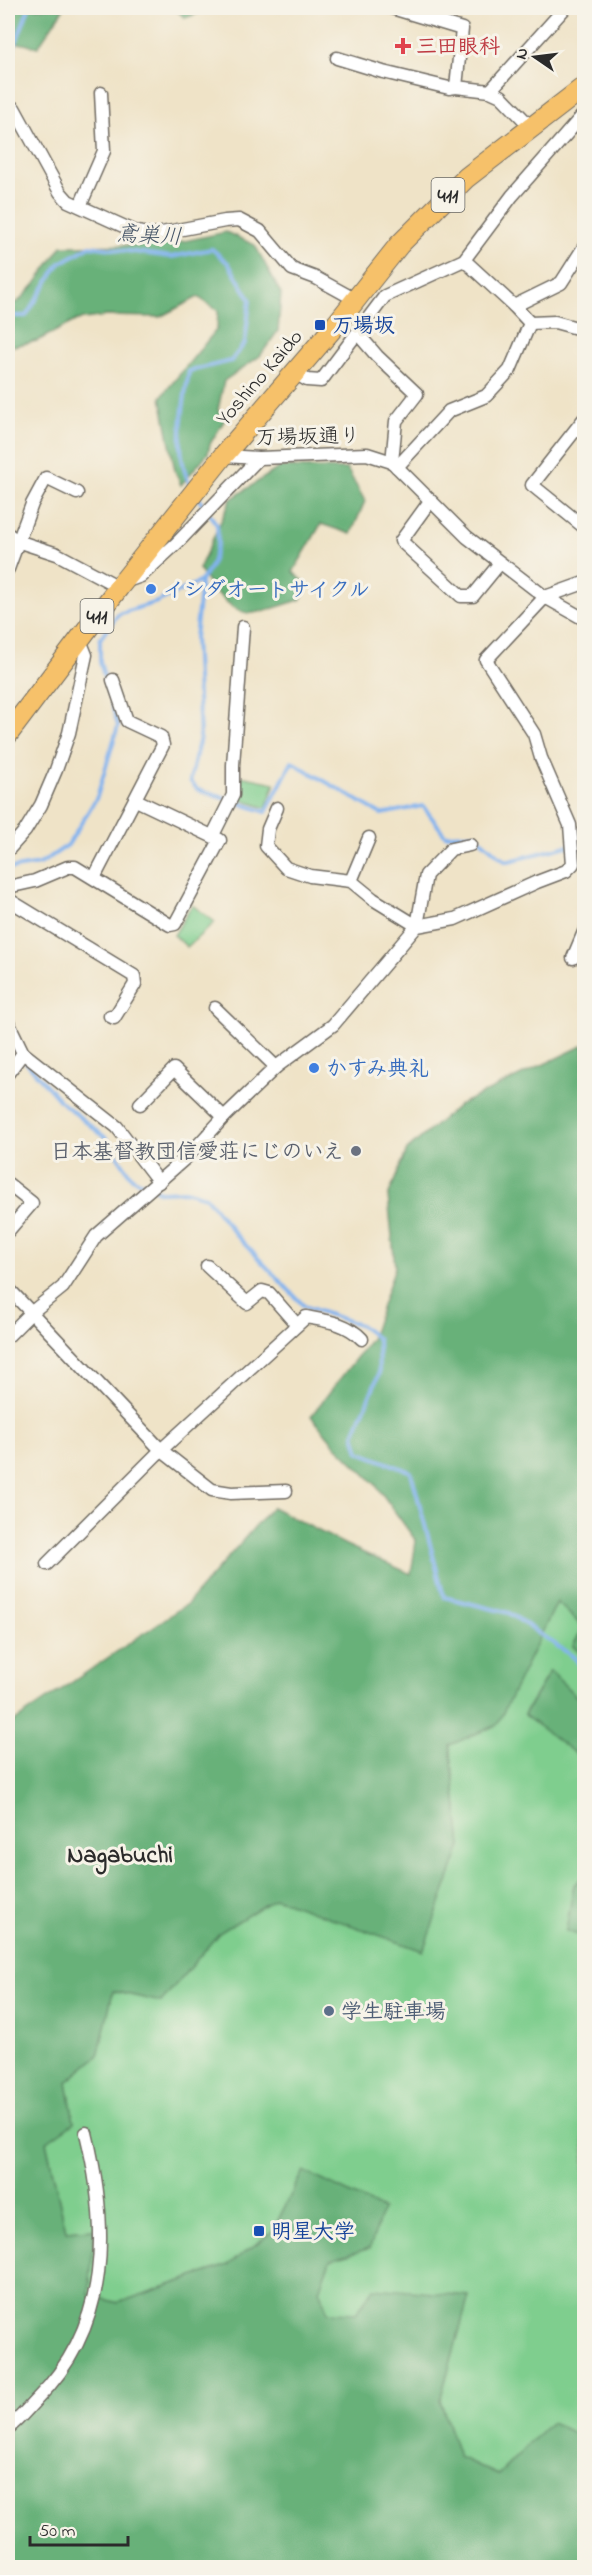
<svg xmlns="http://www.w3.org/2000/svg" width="592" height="2575" viewBox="0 0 592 2575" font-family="'Indie Flower','Klee One',sans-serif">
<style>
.green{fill:#7fce8e;stroke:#557c5c;stroke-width:1.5}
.forest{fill:#67b179;stroke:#496e52;stroke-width:1.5}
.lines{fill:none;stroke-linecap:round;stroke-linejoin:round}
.stream{stroke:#82b3ee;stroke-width:4}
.minor-casing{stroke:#706b62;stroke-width:15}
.trunk-casing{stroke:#706b62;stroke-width:22}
.minor{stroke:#fff;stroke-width:12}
.trunk{stroke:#f6c16b;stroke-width:20}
.health-dot{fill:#e0444e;stroke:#f7f3e8;stroke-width:2}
.transit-dot{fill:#1a4fb4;stroke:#f7f3e8;stroke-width:2}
.shop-dot{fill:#3f7fe0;stroke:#f7f3e8;stroke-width:2}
.worship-dot{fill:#6b7280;stroke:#f7f3e8;stroke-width:2}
.service-dot{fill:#5c6f8a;stroke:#f7f3e8;stroke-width:2}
.labels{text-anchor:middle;stroke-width:6;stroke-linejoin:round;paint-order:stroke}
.shield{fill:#f7f3e8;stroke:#686764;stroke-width:1.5}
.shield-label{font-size:20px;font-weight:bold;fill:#2b2b2b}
.health-label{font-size:21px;font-weight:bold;fill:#be3a42;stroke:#f7f3e8;text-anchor:start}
.transit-label{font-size:21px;font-weight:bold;fill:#164399;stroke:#f7f3e8;text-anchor:start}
.street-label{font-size:21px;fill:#2b2b2b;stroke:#f7f3e8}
.shop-label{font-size:21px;font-weight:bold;fill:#366cbe;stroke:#f7f3e8;text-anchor:start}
.worship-label{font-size:21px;font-weight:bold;fill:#5b616d;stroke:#f7f3e8;text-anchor:end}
.service-label{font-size:21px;font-weight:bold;fill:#4e5e75;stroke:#f7f3e8;text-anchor:start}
.water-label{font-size:22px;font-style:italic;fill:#455466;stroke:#f7f3e8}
.quarter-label{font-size:24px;font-weight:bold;fill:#2b2b2b;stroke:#f7f3e8}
</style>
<rect width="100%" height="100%" fill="#f7f3e8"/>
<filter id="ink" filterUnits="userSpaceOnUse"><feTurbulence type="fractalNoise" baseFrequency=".0167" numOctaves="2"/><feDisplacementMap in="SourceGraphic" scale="12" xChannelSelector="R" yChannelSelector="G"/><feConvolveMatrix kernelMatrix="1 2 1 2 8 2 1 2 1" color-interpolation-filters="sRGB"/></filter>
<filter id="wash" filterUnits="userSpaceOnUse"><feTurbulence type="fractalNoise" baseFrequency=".008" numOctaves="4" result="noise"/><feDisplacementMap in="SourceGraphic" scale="24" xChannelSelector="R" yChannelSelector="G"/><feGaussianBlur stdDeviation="1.35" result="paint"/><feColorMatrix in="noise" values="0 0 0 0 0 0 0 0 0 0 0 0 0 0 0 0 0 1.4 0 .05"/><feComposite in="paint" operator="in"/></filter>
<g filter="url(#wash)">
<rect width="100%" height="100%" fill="#efe3c7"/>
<g class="green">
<polygon points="240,776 275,783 266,808 239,799"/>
<polygon points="192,905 215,922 187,947 174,935"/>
<polygon points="557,1602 583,1627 573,1646 584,1657 584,1704 550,1671 524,1714 584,1760 584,1876 574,1885 566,1930 584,1937 584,2438 551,2423 498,2475 459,2457 440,2400 469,2296 356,2313 328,2313 319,2290 330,2260 370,2248 303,2171 272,2232 228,2265 118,2303 89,2295 90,2229 66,2231 46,2142 74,2122 67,2082 98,2056 113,1991 161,2002 219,1933 275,1898 423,1950 461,1846 450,1744 497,1724"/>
</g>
<g class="forest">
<polygon points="8,8 64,8 38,47 8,41"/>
<polygon points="174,8 213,8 185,18"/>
<polygon points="226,232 255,245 281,294 278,331 260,356 224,381 218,410 224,421 210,444 208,453 181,485 175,471 161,397 217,329 218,311 198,297 160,317 106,316 77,320 37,341 8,347 8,301 17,303 35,284 62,246 166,245"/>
<path d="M280,467L347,469L365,501L351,534L321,524L293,572L309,586L300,600C285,604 268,611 253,613C232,615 209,585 199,569L231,499Z"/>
<polygon points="584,1045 584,1657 573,1646 583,1627 557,1602 497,1725 450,1745 461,1846 423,1951 275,1898 219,1933 161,2002 113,1991 98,2056 67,2082 74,2122 46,2142 66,2231 94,2229 89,2295 118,2303 228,2265 272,2232 303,2171 383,2209 370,2248 330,2260 319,2290 328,2312 356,2313 374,2288 469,2296 440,2400 459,2457 498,2475 551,2422 584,2438 584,2567 8,2568 8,1726 188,1603 272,1507 346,1545 411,1574 416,1541 375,1484 336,1446 311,1416 371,1339 395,1267 388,1196 407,1150 459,1105"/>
<polygon points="550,1671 584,1704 584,1760 524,1715"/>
<polygon points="584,1876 584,1937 566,1931 574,1885"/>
</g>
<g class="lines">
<g class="stream">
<polyline points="8,63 29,8"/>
<path d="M8,316H26L59,264L90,246L171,257L212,249L228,263L250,299L245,343L231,361L189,371C183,408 173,452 191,487"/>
<polyline points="198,498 217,525 218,543 211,566 201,581 195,638 200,737 190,781 197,789 266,812 292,762 381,814 423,806 445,835 474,834 506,862 567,846 584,850"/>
<polyline points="8,869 40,864 68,845 97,797 118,726 100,662 100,639 118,614 157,602 201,581"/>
<polyline points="8,1038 17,1051"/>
<polyline points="26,1062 61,1102 106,1138 132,1178 161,1192 185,1191 206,1197 236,1235 304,1306 360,1325 378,1339 379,1374 354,1434 359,1452 411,1472 444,1597 509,1613 575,1658 584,1671"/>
</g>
</g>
</g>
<g filter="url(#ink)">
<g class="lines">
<defs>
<g id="minor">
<polyline points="392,8 462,29 456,87 490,91 501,96 531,127"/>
<polyline points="337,58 383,72 449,88 456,87"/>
<polyline points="490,91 565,8"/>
<polyline points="8,106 14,108 60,192 68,201 134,231 151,235 225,221 239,220 260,231 292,269 316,278 356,300"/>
<polyline points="80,206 104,151 101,93"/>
<polyline points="464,260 514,306 561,283 584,247"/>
<polyline points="514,306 530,323 555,322 584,330"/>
<polyline points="358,334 377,356 417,394 396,421 392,462 467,537 545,597 584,619"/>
<polyline points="295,373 307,380 321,381 385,296 464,260 512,196 584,114"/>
<polyline points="584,419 532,485 584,527"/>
<polyline points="223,456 259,458 367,454 392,462"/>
<polyline points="397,467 449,411 486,396 510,370 530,323"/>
<polyline points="430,501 401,541 461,596 473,596 500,563"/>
<polyline points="8,534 17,541 57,554 119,587"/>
<polyline points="8,569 32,504 46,478 77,493"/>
<polyline points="124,582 141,576 177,543 259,458"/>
<polyline points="277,808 268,829 266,846 286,868 310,876 351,881 373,899 417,926 426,875 451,849 470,845"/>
<polyline points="213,835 233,795 233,765 243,627"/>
<polyline points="8,850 25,831 41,805 56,770 69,733 86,655 80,640"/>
<polyline points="94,878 163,745 161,737 127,721 113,680"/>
<polyline points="351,881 369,838"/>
<polyline points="8,887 35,881 68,867 75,867 170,925 175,924 220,840 136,800"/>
<polyline points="8,894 9,900 134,976 135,984 114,1018 110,1016"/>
<polyline points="573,958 584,932"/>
<polyline points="215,1008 276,1067"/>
<polyline points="8,1022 23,1053 117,1127 159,1182"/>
<polyline points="8,1073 23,1053"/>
<polyline points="140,1104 174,1069 224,1117"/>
<polyline points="8,1184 32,1203 8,1231"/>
<polyline points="207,1266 247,1303 262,1291 269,1293 297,1325"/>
<polyline points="8,1288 161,1450 212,1490 231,1493 286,1491"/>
<polyline points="8,1336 32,1312 63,1287 96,1236 189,1155 224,1117 276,1067 333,1025 417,926 455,919 537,882 566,871 573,864 570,825 541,758 534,734 486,660 545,597 584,583"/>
<path d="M47,1564L161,1450L306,1317C328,1321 347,1323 362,1339"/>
<path d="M8,2428C19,2420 28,2408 37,2399C111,2325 109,2228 86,2133"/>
</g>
<polyline id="trunk" points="8,734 119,587 223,456 334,327 399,245 466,178 584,87"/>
</defs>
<use href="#minor" class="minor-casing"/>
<use href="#trunk" class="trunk-casing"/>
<use href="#minor" class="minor"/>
<use href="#trunk" class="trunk"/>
</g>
</g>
<path class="health-dot" d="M400 37h6v6h6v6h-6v6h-6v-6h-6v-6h6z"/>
<g class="transit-dot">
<rect x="314" y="319" width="12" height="12" rx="3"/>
<rect x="253" y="2225" width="12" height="12" rx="3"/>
</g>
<g class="shop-dot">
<circle cx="151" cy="589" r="6"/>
<circle cx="314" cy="1068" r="6"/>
</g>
<circle class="worship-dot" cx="356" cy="1151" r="6"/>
<circle class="service-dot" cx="329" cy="2011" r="6"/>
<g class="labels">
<g class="shield">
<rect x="431.5" y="178" width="33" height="34" rx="4.5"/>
<rect x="80.5" y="599" width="33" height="34" rx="4.5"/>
</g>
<g class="shield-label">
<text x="448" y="202">411</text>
<text x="97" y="623">411</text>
</g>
<g class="health-label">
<text x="416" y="53">三田眼科</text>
</g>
<g class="transit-label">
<text x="332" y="332">万場坂</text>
<text x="271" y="2238">明星大学</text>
</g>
<g class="street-label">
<text transform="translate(259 377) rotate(-49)" y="7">Yoshino Kaido</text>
<text transform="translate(308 436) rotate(-1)" y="7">万場坂通り</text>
</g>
<g class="shop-label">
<text x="163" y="596">イシダオートサイクル</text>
<text x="326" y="1075">かすみ典礼</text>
</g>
<g class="worship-label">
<text x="344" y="1158">日本基督教団信愛荘にじのいえ</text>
</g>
<g class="service-label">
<text x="341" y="2018">学生駐車場</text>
</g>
<g class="water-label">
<text transform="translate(149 234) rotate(3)" y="8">鳶巣川</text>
</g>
<g class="quarter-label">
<text x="120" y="1862">Nagabuchi</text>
</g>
</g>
<rect width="592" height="2575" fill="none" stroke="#f7f3e8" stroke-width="30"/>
<g transform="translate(535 57) rotate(284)" stroke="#f7f3e8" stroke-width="4.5" paint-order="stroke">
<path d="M0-4.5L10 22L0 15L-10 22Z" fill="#2b2b2b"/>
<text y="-9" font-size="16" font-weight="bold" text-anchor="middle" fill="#2b2b2b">N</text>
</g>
<path d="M30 2536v9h98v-9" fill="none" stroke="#2b2b2b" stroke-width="3"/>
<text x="39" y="2536" font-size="18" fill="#2b2b2b" stroke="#f7f3e8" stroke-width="4.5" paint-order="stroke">50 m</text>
</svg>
